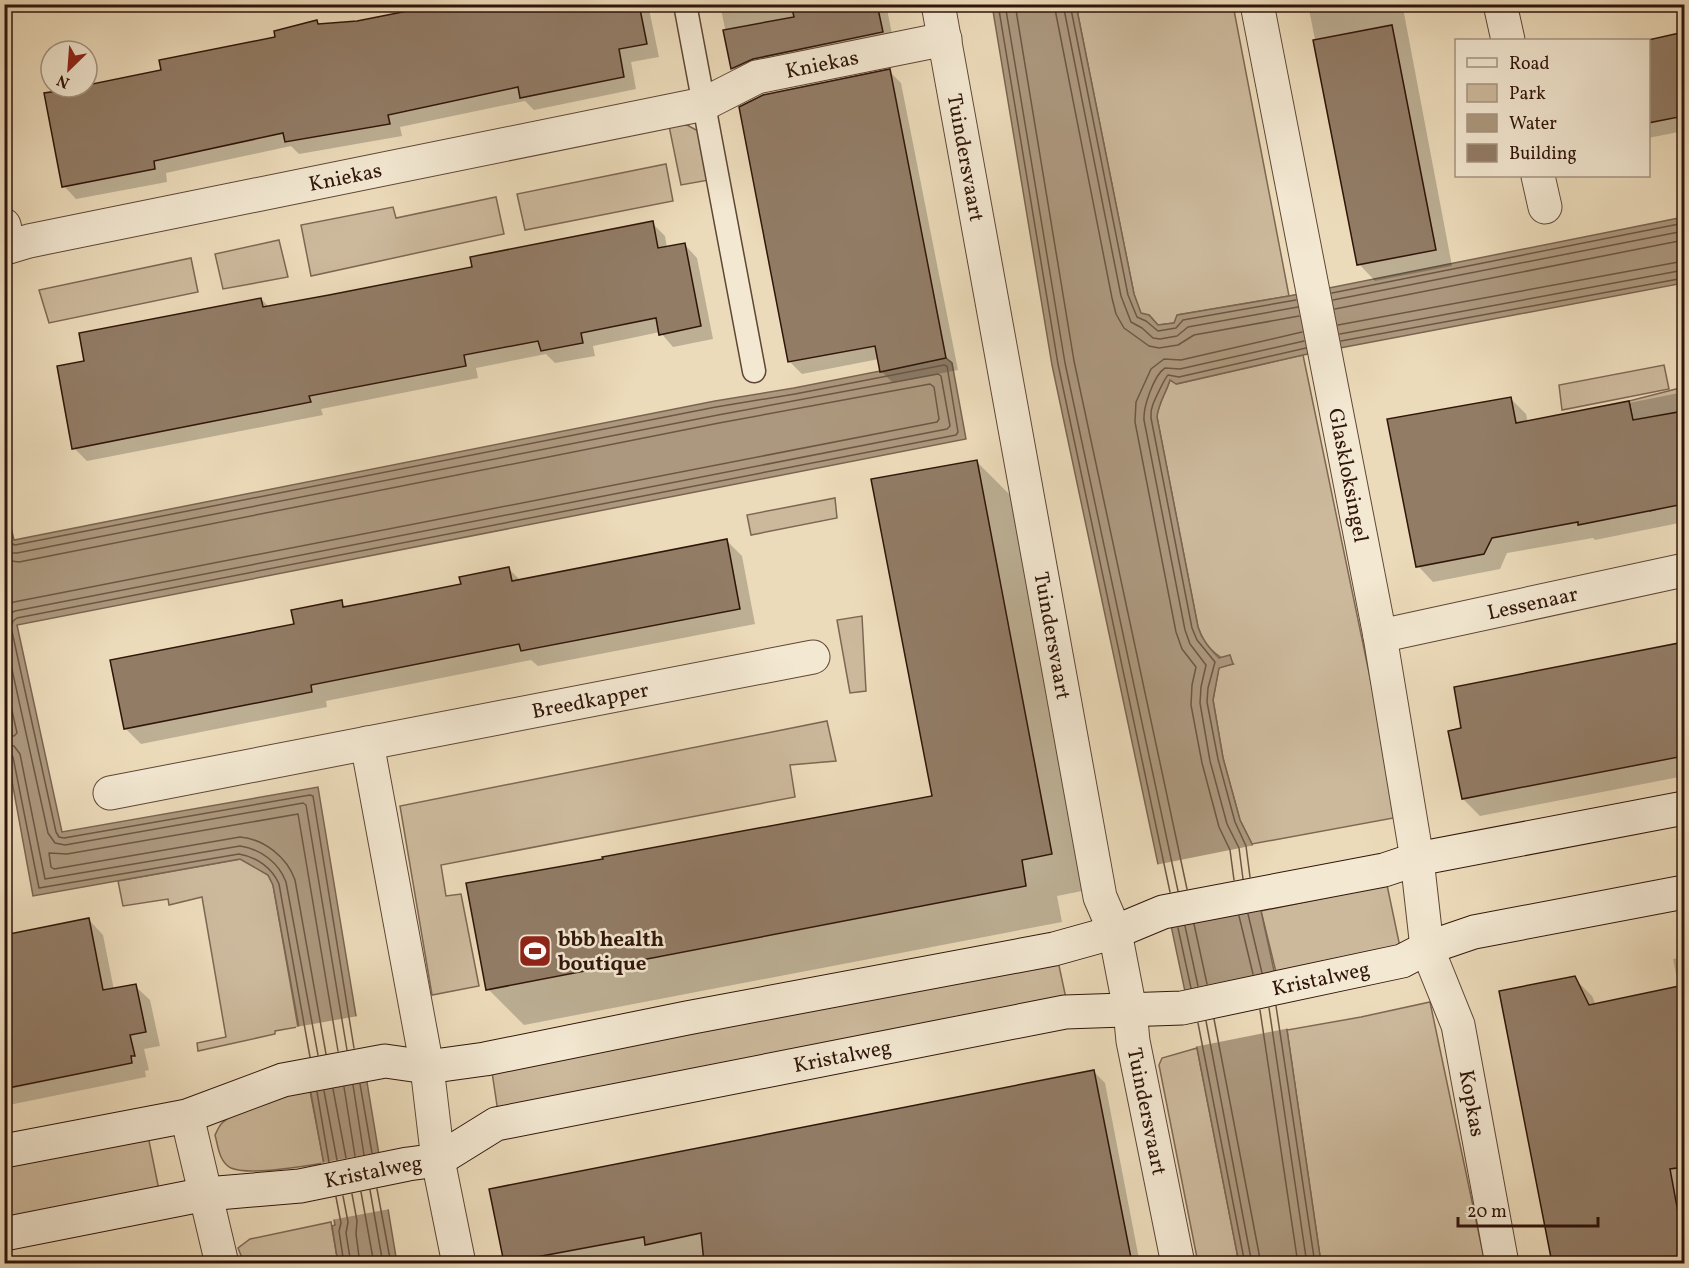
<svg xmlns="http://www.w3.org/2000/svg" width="1689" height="1268" viewBox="0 0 1689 1268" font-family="Vollkorn,serif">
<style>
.green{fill:#ccb99c;stroke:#7e6753;stroke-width:1.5}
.water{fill:#ac987e;stroke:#7a6450;stroke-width:1.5}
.pier{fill:#ecdbba}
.shadow{fill:#0003}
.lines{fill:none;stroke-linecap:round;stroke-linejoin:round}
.shore{stroke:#6e5644;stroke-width:1.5}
.building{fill:#927c66;stroke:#30150a;stroke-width:1.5}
.lane-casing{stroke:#5f4636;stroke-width:25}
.street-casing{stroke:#5f4636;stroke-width:35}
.secondary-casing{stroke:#30150a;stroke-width:35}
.lane{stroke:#f3e8d2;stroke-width:22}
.street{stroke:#f3e8d2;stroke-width:33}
.secondary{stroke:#f3e8d2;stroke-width:33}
.labels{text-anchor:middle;stroke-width:5;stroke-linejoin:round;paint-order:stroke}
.street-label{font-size:21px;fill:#30150a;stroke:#f3e8d2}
.poi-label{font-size:21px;font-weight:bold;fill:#30150a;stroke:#f3e8d2;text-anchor:start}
</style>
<rect width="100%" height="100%" fill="#ecdbba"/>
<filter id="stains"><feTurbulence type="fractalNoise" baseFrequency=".00333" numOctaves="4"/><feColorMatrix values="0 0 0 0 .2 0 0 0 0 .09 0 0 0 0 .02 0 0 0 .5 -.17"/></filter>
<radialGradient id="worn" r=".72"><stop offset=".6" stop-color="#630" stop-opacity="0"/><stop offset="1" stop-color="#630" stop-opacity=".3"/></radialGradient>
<g class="green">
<polygon points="1076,5 1233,5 1289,296 1178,315 1174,323 1158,325 1149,315 1141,314 1134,294"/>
<polygon points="687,125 700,132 709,180 681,185 669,126"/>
<polygon points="666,164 673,201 525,230 517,194"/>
<polygon points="496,197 504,234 311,276 301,225 393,207 396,218"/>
<polygon points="279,240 288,277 223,289 215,254"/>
<polygon points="191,258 198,292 49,323 39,290"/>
<path d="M1303,355L1399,817L1252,844L1240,820L1223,758L1213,700L1219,667L1233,664C1215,656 1204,645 1198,627L1157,417C1158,404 1166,393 1170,380L1177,384Z"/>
<polygon points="1664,365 1669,389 1562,410 1559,385"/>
<polygon points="1680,388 1684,411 1670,414 1677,449 1684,447 1684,483 1682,484 1684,502 1650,511 1629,401"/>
<polygon points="835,498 837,518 751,535 747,515"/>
<polygon points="862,616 866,691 850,693 837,620"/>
<polygon points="827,721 836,761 790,765 795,797 441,865 446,896 461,894 479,986 432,995 400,806"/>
<polygon points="241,859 268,875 273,885 298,1027 275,1031 275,1034 198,1051 197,1043 226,1037 202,897 169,905 168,899 123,906 118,881"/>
<polygon points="1387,885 1400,947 1276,972 1261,911"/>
<polygon points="1058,961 1067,1003 498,1112 492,1072"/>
<polygon points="1430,1002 1485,1263 1321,1263 1287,1030 1361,1017"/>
<polygon points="1197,1048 1239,1263 1198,1263 1159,1065 1162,1058"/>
<path d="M310,1091L324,1163C304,1166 249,1176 231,1168C219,1162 218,1146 215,1135C217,1131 219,1126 222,1123C238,1107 288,1095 310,1091Z"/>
<polygon points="148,1136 159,1190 5,1220 5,1165"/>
<polygon points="331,1222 338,1263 281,1264 281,1262 244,1263 238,1248 250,1239"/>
</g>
<g class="water">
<path d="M992,5H1076L1134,294L1141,313L1149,315L1158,325L1174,323L1177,315L1289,296L1684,217V283L1303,355L1176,384L1170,380C1166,393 1158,404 1157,417L1198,627C1202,640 1209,648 1219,658L1230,655L1233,664L1219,668L1213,700L1223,758L1240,820L1252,844L1261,911L1287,1030L1321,1263H1239L1197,1048L1052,365Z"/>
<polygon points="946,358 952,363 966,439 17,625 62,832 318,787 397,1263 338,1263 332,1226 335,1225 273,885 268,875 240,859 33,896 5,743 4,499 14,540 715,401 794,388"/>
</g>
<g class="pier">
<polygon points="1255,845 1264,909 1169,928 1155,865"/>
<polygon points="1279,972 1290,1028 1194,1047 1182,991"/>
<polygon points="358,1016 369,1080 307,1092 296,1027"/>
<polygon points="380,1152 390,1209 331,1220 321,1163"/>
</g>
<g class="shadow">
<polygon points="450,4 648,4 659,57 631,62 636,89 534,110 525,101 400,127 402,136 299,154 291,146 166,173 167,182 76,199 64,186 46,95 163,71 277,39 317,22 320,25 357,23"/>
<polygon points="720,4 886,4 894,44 745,80 733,68"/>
<polygon points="1308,4 1422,4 1403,8 1452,266 1375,281 1359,264"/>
<polygon points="1683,34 1684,131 1648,138 1648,42"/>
<polygon points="889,71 901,83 958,370 893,383 881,371 879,359 802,374 790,362 740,109"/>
<polygon points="652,223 665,236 667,248 685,245 697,258 713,339 673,347 660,332 593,346 595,356 555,363 546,354 476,368 478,378 321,409 323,415 87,461 74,448 86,362 261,299 269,307 473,268"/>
<polygon points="1684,392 1684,522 1595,540 1593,538 1507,553 1500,569 1433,582 1418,566 1510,398 1526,414 1528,423"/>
<polygon points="977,462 1013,498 1087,890 1057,896 1062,922 524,1025 488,989 605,860 934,797"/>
<polygon points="726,540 742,556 755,624 538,666 531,660 326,701 327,707 141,744 125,728 296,625 341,602 347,608 462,585 509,569 521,581"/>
<polygon points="1684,643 1684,776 1480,816 1463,799 1463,730 1455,689"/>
<polygon points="4,919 8,936 89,920 103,935 114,990 135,986 150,1000 160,1046 144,1049 149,1070 145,1071 146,1077 4,1106"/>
<polygon points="1684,957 1684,1264 1554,1264 1500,993 1574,978 1592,996 1596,1005 1679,988 1673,959"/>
<polygon points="1094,1072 1105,1083 1140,1264 505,1264 491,1190"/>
</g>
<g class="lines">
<g class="shore">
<polyline points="998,4 1058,364 1170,892"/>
<polyline points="1005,4 1065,363 1178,891"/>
<polyline points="1015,4 1074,361 1187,889"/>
<polyline points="1054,4 1112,298 1116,314 1124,328 1149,346 1159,348 1178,345 1194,335 1299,316"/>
<polyline points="1063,4 1121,296 1131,322 1142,328 1153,338 1160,339 1177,336 1188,327 1298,307"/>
<polyline points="1070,4 1128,295 1137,317 1146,321 1158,331 1176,328 1183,320 1296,300"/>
<polyline points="1332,293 1684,223"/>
<polyline points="1333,300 1684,231"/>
<polyline points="1335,309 1684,240"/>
<polyline points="1338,325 1684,261"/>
<polyline points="1340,334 1684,270"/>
<polyline points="1341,341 1684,278"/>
<polyline points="4,528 8,542 15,545 716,407 795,394 944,365 947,366 958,432 956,435 17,618 13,621 11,627 56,832 59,837 64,838 310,795 313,796 354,1048"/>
<polyline points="4,549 11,553 17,553 718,415 938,374 941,376 950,426 947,429 15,611 9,614 4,620"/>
<polyline points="4,560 19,562 719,423 930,384 934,387 939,419 937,422 14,602 4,606"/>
<polyline points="4,633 48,833 55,843 65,845 303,803 306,805 347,1050"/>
<polyline points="4,675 17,733 14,736 4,735"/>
<path d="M4,744L14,746L20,754L45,879L240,846C261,849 279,863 286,882L318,1055"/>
<path d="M4,752L10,753L13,757L39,888L239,854C257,857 272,868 279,884L310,1057"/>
<path d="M1250,877L1246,846L1235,822L1218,759L1207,702L1208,688L1215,662L1197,640L1192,628L1151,418C1151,417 1151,409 1152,408C1152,404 1165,378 1168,375L1179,377L1306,348"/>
<path d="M1243,879L1239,848L1227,824L1210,761L1200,703L1201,687L1206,665L1190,644L1185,630L1144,420C1143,407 1154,375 1165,368L1180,369L1304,341"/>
<polyline points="1234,880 1230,850 1219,827 1202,763 1191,705 1192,685 1196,667 1182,649 1176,632 1135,422 1136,402 1151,369 1164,359 1181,360 1302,332"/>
<polyline points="1248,914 1262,973"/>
<polyline points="1239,916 1253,974"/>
<polyline points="1194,924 1207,984"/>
<polyline points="1185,926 1198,986"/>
<polyline points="1178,928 1191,988"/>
<polyline points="1276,1006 1315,1264"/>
<polyline points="1269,1008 1307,1264"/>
<polyline points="1260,1010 1298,1264"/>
<polyline points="1214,1019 1261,1264"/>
<polyline points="1206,1021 1252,1264"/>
<polyline points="1198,1023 1245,1264"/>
<path d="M326,1054L295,880C287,857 264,839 240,837L54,869L51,867L49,853L67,854L298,814L338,1051"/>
<polyline points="360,1084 372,1153"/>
<polyline points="353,1085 364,1155"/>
<polyline points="344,1087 355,1156"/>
<polyline points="333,1089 346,1158"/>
<polyline points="324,1091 337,1160"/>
<polyline points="317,1092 329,1162"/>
<polyline points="377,1189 391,1264"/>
<polyline points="370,1190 383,1264"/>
<polyline points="361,1192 374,1264"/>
<polyline points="352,1194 357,1221 356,1234 360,1264"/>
<polyline points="343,1196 348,1222 346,1233 351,1264"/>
<polyline points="336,1197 341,1223 339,1231 344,1264"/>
</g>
</g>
<g class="building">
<polygon points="443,4 639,4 647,44 619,49 624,77 520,98 518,87 388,115 390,124 285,142 283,133 154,161 155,169 62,187 44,93 87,87 87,85 161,70 159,60 275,37 274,31 317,20 318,24 357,21"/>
<polygon points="791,4 877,4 883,32 753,59 731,69 723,30 794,17"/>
<polygon points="1392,25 1436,250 1357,265 1313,40"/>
<polygon points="1684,32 1684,116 1648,123 1648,40"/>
<polygon points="890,69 946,358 880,372 875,346 788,362 739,107 763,95"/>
<polygon points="653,221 658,248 685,243 701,326 659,335 656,318 581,333 583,343 541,351 538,341 464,355 466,366 309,396 311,402 72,449 57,366 84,361 79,333 261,298 263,307 329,295 472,267 470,257"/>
<polygon points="1511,397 1516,423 1629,401 1633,420 1684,411 1684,504 1578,525 1578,522 1492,538 1484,554 1416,567 1387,419"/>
<polygon points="977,460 1052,854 1022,860 1026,886 486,990 466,883 603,859 602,857 932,796 871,479"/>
<polygon points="727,539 740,609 521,651 519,644 311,685 312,692 124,729 110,660 294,624 291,610 342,600 343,607 370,602 461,584 459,577 509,567 512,581"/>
<polygon points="1684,642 1684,756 1462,799 1448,731 1461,728 1454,687"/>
<polygon points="89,918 103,990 136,984 146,1032 130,1035 135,1056 131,1056 132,1063 8,1088 4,1066 4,935"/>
<polygon points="1575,976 1589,1005 1684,985 1684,1167 1670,1169 1684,1245 1684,1255 1646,1263 1552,1263 1499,991"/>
<polygon points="1094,1070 1132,1263 704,1263 701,1233 645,1245 644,1237 504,1263 489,1189"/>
</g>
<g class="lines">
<defs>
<polyline id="lane" points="685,4 754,371"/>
<g id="street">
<path id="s1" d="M938,4L1100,897L1115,932L1130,1010L1133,1041L1178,1264"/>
<path id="s2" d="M1257,4L1380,636L1417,859L1427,948L1458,1025L1502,1264"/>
<polyline points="1500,4 1508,40"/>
<polyline points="1538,176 1545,207"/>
<path id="s3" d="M4,225L9,247L29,241L704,104L757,77L945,39"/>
<path id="s4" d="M1380,636L1684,570"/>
<polyline points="367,743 427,1067 438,1160 459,1264"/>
<path id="s5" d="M110,793L813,657"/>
<polyline points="187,1116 222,1264"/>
</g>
<g id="secondary">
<polyline points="4,1151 187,1116 283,1080 385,1061 427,1067 485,1059 687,1018 1054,949 1115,932 1163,912 1384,870 1417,859 1684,808"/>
<path id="s6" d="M4,1234L206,1194L300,1186L408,1164L438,1160L496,1124L1065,1012L1182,1008L1402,961L1427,948L1474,932L1684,892"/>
</g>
</defs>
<use href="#lane" class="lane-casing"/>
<use href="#street" class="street-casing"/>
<use href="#secondary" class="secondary-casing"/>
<use href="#lane" class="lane"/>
<use href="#street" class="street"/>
<use href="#secondary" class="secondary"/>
</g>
<defs>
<symbol id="stadium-square" viewBox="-11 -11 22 22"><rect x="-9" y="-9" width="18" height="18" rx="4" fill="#8f2418" stroke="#f3e8d2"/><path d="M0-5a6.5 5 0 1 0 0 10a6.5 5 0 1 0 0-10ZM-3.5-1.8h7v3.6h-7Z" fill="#fff"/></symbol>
</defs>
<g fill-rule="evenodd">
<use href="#stadium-square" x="516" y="932" width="38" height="38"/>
</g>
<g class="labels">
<g class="street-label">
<text dy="7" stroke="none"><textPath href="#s3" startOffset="858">Kniekas</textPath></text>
<text dy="7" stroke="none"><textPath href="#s1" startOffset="156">Tuindersvaart</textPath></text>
<text dy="7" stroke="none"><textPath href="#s3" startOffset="366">Kniekas</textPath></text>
<text dy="7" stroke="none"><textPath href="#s2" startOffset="480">Glaskloksingel</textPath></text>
<text dy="7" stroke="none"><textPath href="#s4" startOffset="156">Lessenaar</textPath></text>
<text dy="7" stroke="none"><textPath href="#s1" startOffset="642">Tuindersvaart</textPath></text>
<text dy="7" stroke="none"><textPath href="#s5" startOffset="489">Breedkapper</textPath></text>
<text dy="7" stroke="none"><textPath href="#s6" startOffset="1348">Kristalweg</textPath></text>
<text dy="7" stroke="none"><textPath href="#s6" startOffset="862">Kristalweg</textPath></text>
<text dy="7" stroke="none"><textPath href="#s2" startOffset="1122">Kopkas</textPath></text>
<text dy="7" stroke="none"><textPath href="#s1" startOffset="1128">Tuindersvaart</textPath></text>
<text dy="7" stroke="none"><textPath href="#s6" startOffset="375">Kristalweg</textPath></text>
</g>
<g class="poi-label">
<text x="558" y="946">bbb health<tspan x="558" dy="24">boutique</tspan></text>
</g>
</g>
<rect width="1689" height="1268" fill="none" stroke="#ecdbba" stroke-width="24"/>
<rect x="6" y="6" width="1677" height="1256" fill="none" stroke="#30150a" stroke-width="3"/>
<rect x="12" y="12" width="1665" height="1244" fill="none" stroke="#30150a" stroke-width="1.5"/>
<rect x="1455" y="39" width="195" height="138" fill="#f3e8d2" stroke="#a59482" stroke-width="1.5"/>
<rect x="1467" y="58" width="30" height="9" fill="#f3e8d2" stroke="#a59482" stroke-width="1.5"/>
<text x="1509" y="69" font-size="18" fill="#30150a">Road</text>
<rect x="1467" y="84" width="30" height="18" fill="#ccb99c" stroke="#a59482" stroke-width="1.5"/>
<text x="1509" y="99" font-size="18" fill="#30150a">Park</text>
<rect x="1467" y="114" width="30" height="18" fill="#ac987e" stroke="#a59482" stroke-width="1.5"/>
<text x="1509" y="129" font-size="18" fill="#30150a">Water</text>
<rect x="1467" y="144" width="30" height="18" fill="#927c66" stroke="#a59482" stroke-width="1.5"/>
<text x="1509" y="159" font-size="18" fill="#30150a">Building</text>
<g transform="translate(69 69) rotate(205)"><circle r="28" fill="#f3e8d2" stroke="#a59482" stroke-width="1.5"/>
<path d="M0-4.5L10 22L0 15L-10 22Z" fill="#8f2418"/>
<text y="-9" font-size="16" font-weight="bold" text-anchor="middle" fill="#30150a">N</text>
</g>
<path d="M1458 1217v9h140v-9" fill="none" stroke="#30150a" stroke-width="3"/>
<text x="1467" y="1217" font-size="18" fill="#30150a" stroke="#f3e8d2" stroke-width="4.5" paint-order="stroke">20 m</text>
<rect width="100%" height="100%" filter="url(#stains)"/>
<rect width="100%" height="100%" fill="url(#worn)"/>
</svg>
